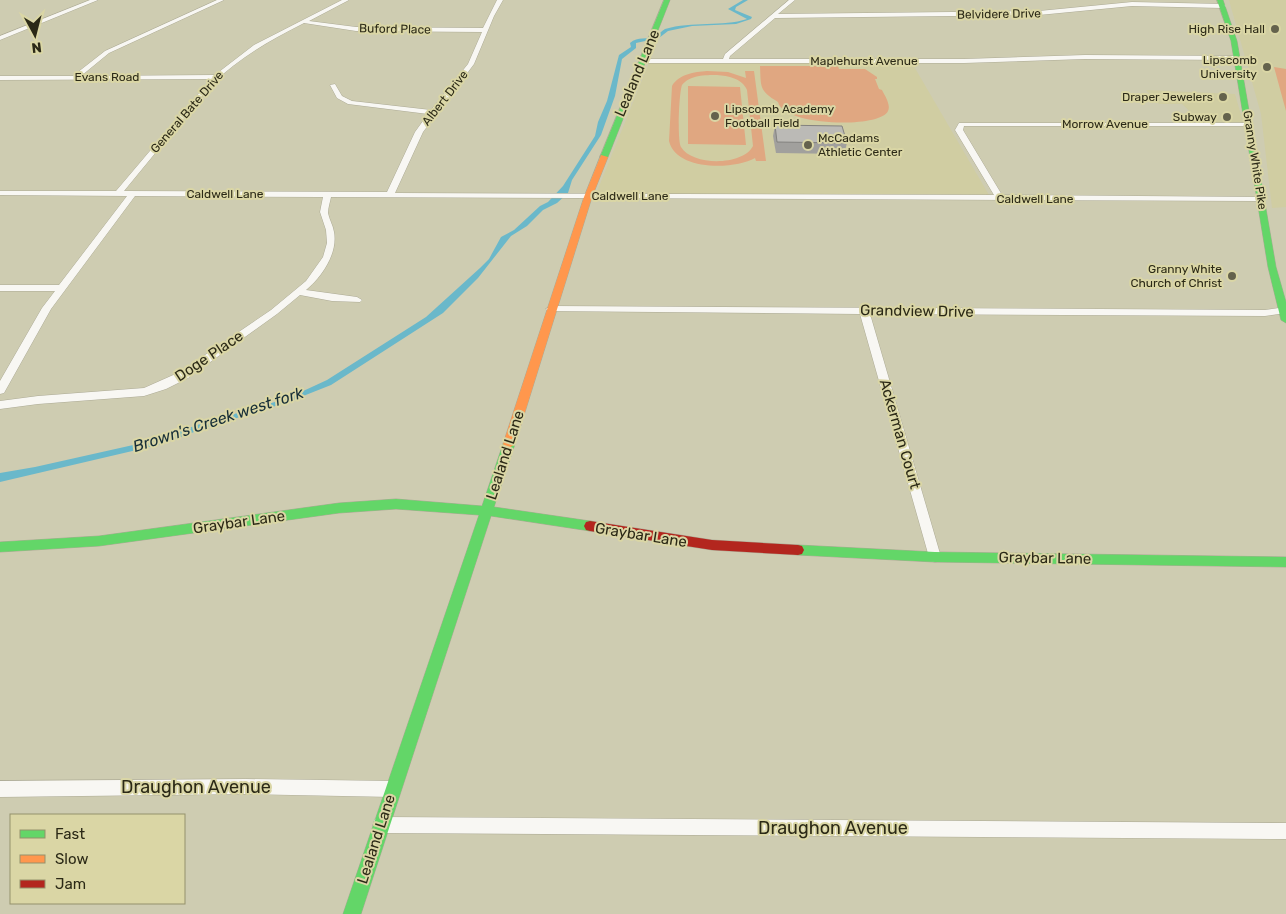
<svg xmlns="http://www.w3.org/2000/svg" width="1286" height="914" viewBox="0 0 1286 914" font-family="Rubik,sans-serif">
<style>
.built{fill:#d0cda2}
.green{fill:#e0a781;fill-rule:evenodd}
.water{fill:#6ab8ca}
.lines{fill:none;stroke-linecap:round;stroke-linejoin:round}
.street-casing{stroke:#acaa95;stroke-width:1}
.fast-casing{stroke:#acaa95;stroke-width:1}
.slow-casing{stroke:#acaa95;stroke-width:1}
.jam-casing{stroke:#acaa95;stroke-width:1}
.street{fill:#f8f7f3;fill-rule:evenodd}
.fast{fill:#63d668;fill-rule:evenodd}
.slow{fill:#ff974d;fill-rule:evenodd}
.jam{fill:#b3261e;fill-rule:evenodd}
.wall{fill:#a1a09d}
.building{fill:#bbbab6;stroke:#83827f}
.poi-dot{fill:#64624c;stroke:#dad6a5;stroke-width:2}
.labels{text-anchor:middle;stroke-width:4;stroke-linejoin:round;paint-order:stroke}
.far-street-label{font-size:12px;fill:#2b2916;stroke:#dad6a5}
.far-poi-label{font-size:12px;fill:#2b2916;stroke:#dad6a5;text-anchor:end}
.street-label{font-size:15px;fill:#2b2916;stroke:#dad6a5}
.water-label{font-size:16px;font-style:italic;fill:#162e37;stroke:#dad6a5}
.near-street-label{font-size:18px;fill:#2b2916;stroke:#dad6a5}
</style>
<rect width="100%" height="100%" fill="#ceccb1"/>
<g class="built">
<polygon points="1229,0 1286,0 1286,207 1272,208 1261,114"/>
<polygon points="649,63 912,63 989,195 596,194"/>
<polygon points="1146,90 1235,94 1243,122 1202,123 1182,104 1159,104"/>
</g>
<g class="green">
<path d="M760,66H838L839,69H865L877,77V79H875L879,89L882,90C885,96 891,105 888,111C880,129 783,126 778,102C759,91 761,87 760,66Z"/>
<polygon points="1274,67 1286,69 1286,111"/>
<path d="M707,71L728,72L746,78L745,71H754L766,161H756L755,158C734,170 676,171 669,141L672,86C679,74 694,72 707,71ZM717,75C728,76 742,78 747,90L753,146C743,166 692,166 681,147C677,140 679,93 682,85C690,75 705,75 717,75Z"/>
<polygon points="688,86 740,87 746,145 688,144"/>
</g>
<path class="water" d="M743,0H748L736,7L735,10L752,17L751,19L736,24L692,26L668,31L659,38L636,43V48L622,59L615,96L601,135L572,180L568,193L557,203L543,210L527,226L511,236L478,278L443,313L331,385L288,402L208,427L158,445L0,482V473L35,467L160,439L194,426L288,398L327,380L426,317L480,268L489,259L501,237L514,230L540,206L548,202L563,186L595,136L598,122L607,101L619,55L631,47L630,43C638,36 647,40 656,36C660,34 661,31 665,29C692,21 723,27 747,19L728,9Z"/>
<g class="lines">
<defs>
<g id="street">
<polygon points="90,0 98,0 0,40 0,36"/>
<path d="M217,0H224L109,53L81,76L215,75L254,45L342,0H349L309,21L356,27L483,28L497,0H503L494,16L474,64L423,132L395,193L994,195L955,130L959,123H1249L1252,125L1251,126H964L963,130L1002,195L1260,197L1264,199L1260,201L331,197C330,202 328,208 328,213C329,219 333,225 334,232C338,253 322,277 306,290L357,297L362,300L360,302L332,301L300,295L277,314L188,378L166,389L144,396L38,404L0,409V401L38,396L144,388L180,372L271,310L306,281L323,257L327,243L326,230L320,212L323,197L135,196L51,309L4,393L0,394V381L42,308L55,291H0V285H59L127,196L0,195V191H116L211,79L0,80V76H73L105,51ZM304,23L356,31L482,32L468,64L431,110L352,101L342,96L335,84L330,85L337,98L348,104L428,114L415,132L387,192L124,191L212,84C239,58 270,40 304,23Z"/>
<polygon points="789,0 795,0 778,14 1039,11 1132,2 1223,4 1226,6 1223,8 1132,6 1039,15 775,18 730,56 729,59 964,59 1085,55 1238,56 1241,58 1238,60 1085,59 964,63 643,63 640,61 643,59 723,59 725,54"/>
<polygon points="551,306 1265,310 1286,307 1286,313 1265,316 870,314 941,557 939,561 935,562 931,561 929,557 860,314 548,311 546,309"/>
<polygon points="246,779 393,781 398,784 401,789 398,794 393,797 246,794 0,797 0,781"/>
<polygon points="381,817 1286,823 1286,839 381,833 375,831 373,825 375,819"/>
</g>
<g id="fast">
<polygon points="664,0 670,0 608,157 601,159 600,157"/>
<polygon points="1217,0 1223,0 1237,41 1276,267 1286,302 1286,323 1281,320 1268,267 1231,41"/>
<polygon points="509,440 515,444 494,507 590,521 594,522 596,526 594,530 590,531 491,516 361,914 343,914 479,515 396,509 339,513 99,546 0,552 0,542 99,536 339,503 396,499 482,506 503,444"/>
<polygon points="798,545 935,552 1286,557 1286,567 935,562 798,555 794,554 792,550 794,546"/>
</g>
<polygon id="slow" points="601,155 608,157 592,197 515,444 509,448 505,447 503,444 584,197"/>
<polygon id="jam" points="590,521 712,540 798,545 802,546 804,550 802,554 798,555 712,550 590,531 586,530 584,526 586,522"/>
</defs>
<use href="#street" class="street-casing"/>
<use href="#fast" class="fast-casing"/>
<use href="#slow" class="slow-casing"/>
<use href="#jam" class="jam-casing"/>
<use href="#street" class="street"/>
<use href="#fast" class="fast"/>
<use href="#slow" class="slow"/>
<use href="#jam" class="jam"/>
</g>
<polygon class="wall" points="775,125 847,143 844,154 776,153 773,136"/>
<polygon class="building" points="775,125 842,126 847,143 777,142"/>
<g class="poi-dot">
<circle cx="1275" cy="29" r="5"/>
<circle cx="1267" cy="67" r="5"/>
<circle cx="1223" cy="97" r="5"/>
<circle cx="715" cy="116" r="5"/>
<circle cx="1227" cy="117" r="5"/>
<circle cx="808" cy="145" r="5"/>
<circle cx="1232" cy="276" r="5"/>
</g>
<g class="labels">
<g class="far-street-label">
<text transform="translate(999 14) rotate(-1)" y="4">Belvidere Drive</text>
<text transform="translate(395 29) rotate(1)" y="4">Buford Place</text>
<text x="864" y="65">Maplehurst Avenue</text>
<text x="107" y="81">Evans Road</text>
<text transform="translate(445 98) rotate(-52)" y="4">Albert Drive</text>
<text transform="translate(187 112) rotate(-49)" y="4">General Bate Drive</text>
<text x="1105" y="128">Morrow Avenue</text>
<text transform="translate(1255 160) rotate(81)" y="4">Granny White Pike</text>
<text x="225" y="198">Caldwell Lane</text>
<text x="630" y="200">Caldwell Lane</text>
<text x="1035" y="203">Caldwell Lane</text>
</g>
<g class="far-poi-label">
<text x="1265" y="33">High Rise Hall</text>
<text x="1257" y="64">Lipscomb<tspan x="1257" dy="14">University</tspan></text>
<text x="1213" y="101">Draper Jewelers</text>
<text x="725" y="113" text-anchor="start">Lipscomb Academy<tspan x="725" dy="14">Football Field</tspan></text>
<text x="1217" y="121">Subway</text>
<text x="818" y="142" text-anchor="start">McCadams<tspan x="818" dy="14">Athletic Center</tspan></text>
<text x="1222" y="273">Granny White<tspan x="1222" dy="14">Church of Christ</tspan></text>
</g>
<g class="street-label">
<text transform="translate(637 73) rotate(-67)" y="5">Lealand Lane</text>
<text transform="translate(917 311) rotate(1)" y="5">Grandview Drive</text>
<text transform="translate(209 356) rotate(-34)" y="5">Doge Place</text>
<text transform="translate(900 434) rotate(74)" y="5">Ackerman Court</text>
<text transform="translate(505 455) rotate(-72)" y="5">Lealand Lane</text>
<text transform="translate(239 522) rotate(-8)" y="5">Graybar Lane</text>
<text transform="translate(641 535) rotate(9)" y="5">Graybar Lane</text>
<text transform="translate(1045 558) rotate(1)" y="5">Graybar Lane</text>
<text transform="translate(376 839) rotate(-72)" y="5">Lealand Lane</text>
</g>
<g class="water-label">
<text transform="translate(218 419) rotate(-18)" y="6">Brown's Creek west fork</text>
</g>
<g class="near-street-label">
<text x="196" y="793">Draughon Avenue</text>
<text x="833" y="834">Draughon Avenue</text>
</g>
</g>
<rect x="10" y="814" width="175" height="90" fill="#dad6a5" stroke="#94916c"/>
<rect x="20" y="830" width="25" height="8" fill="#63d668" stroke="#94916c"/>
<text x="55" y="839" font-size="15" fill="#2b2916">Fast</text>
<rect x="20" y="855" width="25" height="8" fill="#ff974d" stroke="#94916c"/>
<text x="55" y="864" font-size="15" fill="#2b2916">Slow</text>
<rect x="20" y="880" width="25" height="8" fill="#b3261e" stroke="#94916c"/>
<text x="55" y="889" font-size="15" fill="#2b2916">Jam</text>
<g transform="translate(35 35) rotate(173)" stroke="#dad6a5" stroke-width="4" paint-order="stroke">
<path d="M0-4L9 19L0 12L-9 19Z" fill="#2b2916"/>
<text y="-8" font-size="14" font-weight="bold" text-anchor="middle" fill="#2b2916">N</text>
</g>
</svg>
